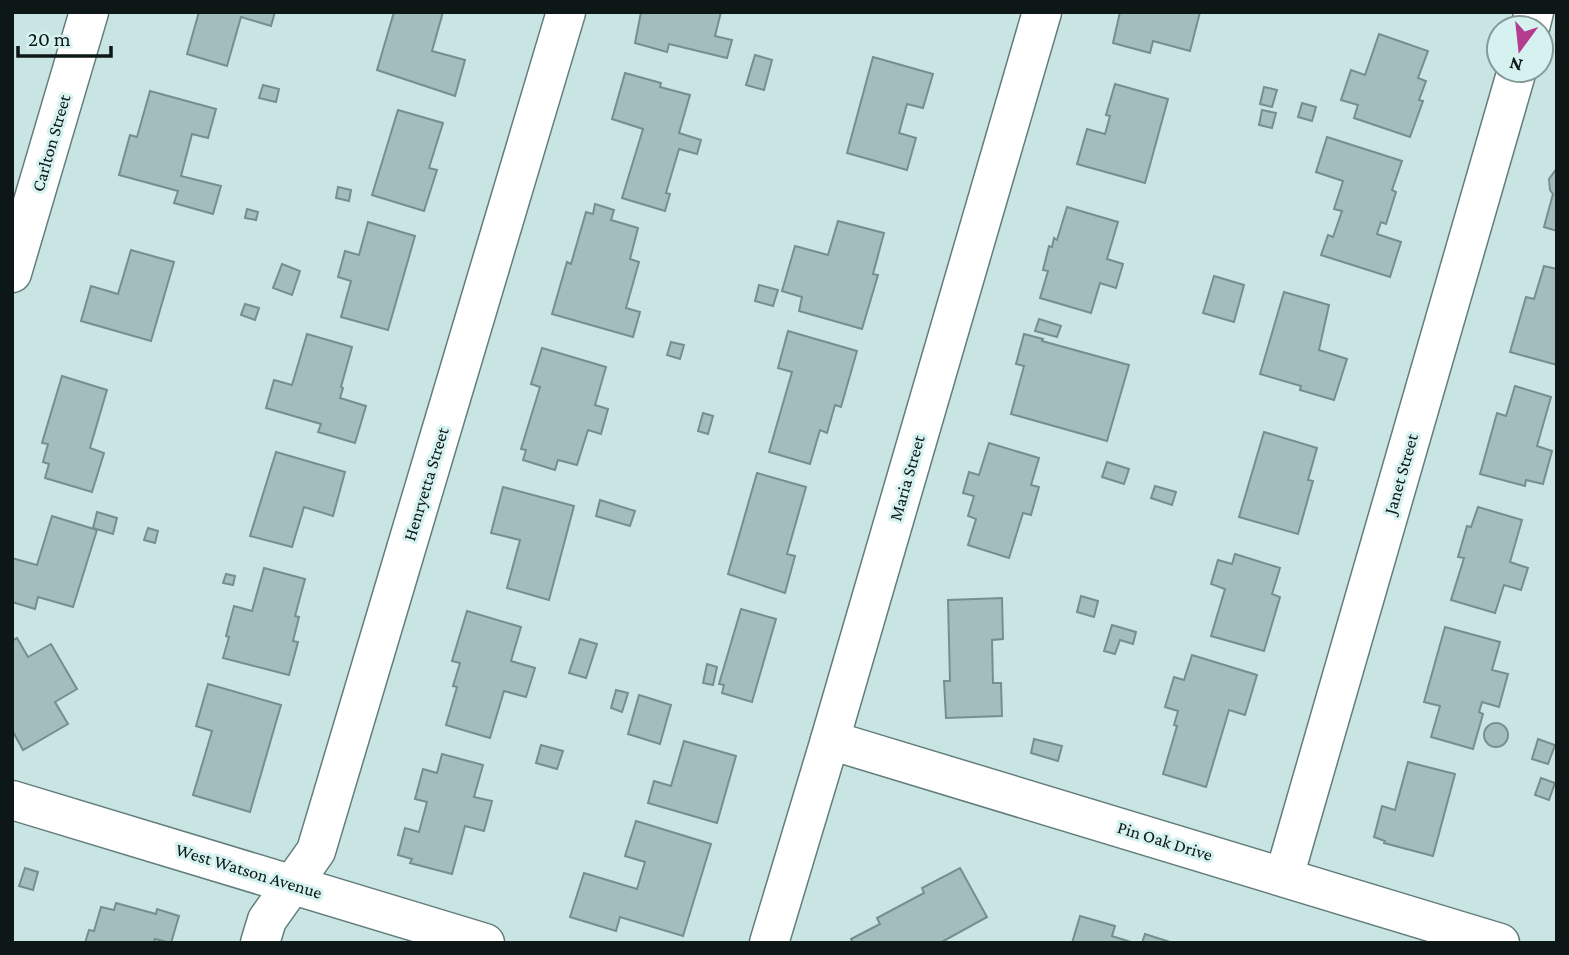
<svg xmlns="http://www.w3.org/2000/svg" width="1569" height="955" viewBox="0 0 1569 955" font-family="'Crimson Pro',serif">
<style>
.building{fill:#a1bebc;stroke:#748f8d;stroke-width:2}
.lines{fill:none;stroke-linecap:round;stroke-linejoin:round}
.minor-casing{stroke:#627d7b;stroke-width:41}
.minor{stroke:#fff;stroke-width:38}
.labels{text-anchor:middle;stroke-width:6;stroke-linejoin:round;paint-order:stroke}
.street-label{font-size:18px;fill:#0c1716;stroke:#d5f2f1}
</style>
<rect width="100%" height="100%" fill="#c8e5e3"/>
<g class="building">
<polygon points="199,12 275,12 271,26 241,17 227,66 187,54"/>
<polygon points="394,12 443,12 432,51 465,60 455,96 377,70"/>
<polygon points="641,12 721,12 715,36 732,40 727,58 669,44 667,52 635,43"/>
<polygon points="1120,12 1200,12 1190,51 1153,41 1150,53 1113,43"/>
<polygon points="1379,34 1428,51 1418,78 1426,81 1419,100 1423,101 1410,137 1354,118 1358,105 1341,100 1351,70 1365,75"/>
<polygon points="755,55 772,60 764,90 746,85"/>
<polygon points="873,57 933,74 923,108 907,104 899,133 916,138 907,170 847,153"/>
<polygon points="625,73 661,83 660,87 690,95 679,133 701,140 697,154 679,149 666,193 670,194 665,211 622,198 643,129 612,119"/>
<polygon points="1115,84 1168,99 1145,183 1077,164 1087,129 1105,134 1110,116 1106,115"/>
<polygon points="263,85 279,89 276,102 259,98"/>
<polygon points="1264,87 1277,90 1272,107 1260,104"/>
<polygon points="150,91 216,109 208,138 192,134 181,176 221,186 213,214 174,203 178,191 119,175 130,135 137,137"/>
<polygon points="1302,103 1316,107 1312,121 1298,117"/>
<polygon points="398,110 443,123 429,168 437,170 424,211 372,195"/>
<polygon points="1262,110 1276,113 1272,128 1259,125"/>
<polygon points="1327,137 1402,161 1392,190 1396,192 1386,224 1381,222 1377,234 1401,242 1390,277 1321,255 1328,235 1333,237 1342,211 1334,209 1343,181 1316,172"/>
<polygon points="1557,168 1557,231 1544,227 1553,194 1550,190 1549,179"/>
<polygon points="338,187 351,190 349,201 336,198"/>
<polygon points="595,204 614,210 611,220 638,228 630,259 639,262 626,308 640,312 633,337 552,314 567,262 571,264 586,212 593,214"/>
<polygon points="1067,207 1118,222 1107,259 1123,264 1116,288 1100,283 1091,313 1040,298 1048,271 1043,270 1049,246 1052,247 1054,238 1057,240"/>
<polygon points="247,209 258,212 256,220 245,218"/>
<polygon points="838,221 884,233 873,274 878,275 862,329 799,311 802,297 782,291 795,246 828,255"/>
<polygon points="368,222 415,236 388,330 341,317 351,281 338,277 345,251 359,255"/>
<polygon points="131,250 174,262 151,341 81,321 91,286 118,294"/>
<polygon points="282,264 300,271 292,295 273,288"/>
<polygon points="1544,266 1557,269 1557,365 1510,352 1526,297 1534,299"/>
<polygon points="1214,276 1244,285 1234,322 1203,313"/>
<polygon points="759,285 778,290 773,306 755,301"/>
<polygon points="1284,292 1329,305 1319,350 1347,359 1334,400 1300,390 1301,386 1260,374"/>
<polygon points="245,304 259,308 255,320 241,315"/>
<polygon points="1039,319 1061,326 1057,337 1035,331"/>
<polygon points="788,331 857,351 841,407 835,405 827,433 820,430 810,464 769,452 792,372 778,368"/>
<polygon points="307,334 352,347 341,387 343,388 340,398 366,406 355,443 318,432 321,424 266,408 274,380 292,385"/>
<polygon points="1024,334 1043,339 1042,341 1129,365 1107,441 1011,414 1024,366 1016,364"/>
<polygon points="671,342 684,345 680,359 667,355"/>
<polygon points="542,348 606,367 595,405 608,409 601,434 588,430 577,465 558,460 555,470 523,460 526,450 521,449 540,387 531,384"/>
<polygon points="62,376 107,390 90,448 104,453 92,492 45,478 49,464 43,462 48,444 42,443"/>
<polygon points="1515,386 1551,397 1537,446 1552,451 1543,484 1526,480 1525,486 1480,474 1497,413 1506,416"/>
<polygon points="703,413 713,416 708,434 698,431"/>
<polygon points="1264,432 1317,448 1308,480 1313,481 1298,534 1239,517"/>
<polygon points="989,443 1039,458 1031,485 1039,487 1031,515 1023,513 1009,558 968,545 976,519 968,516 974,496 963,493 969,472 979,475"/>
<polygon points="276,452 345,472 333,516 304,507 292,547 250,536"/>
<polygon points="1107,462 1129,469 1124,484 1102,477"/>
<polygon points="757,473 806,487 787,554 795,556 785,593 728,574"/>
<polygon points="1155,486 1176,492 1172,505 1151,498"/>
<polygon points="503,487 574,506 549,600 507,588 520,540 491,533"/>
<polygon points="600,500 635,511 630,526 596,516"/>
<polygon points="1478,507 1522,520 1510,562 1528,568 1521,590 1504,585 1495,613 1451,600 1464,558 1458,557 1467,526 1471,527"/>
<polygon points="97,512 117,518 113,534 93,528"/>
<polygon points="52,516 97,530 73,607 38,597 35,609 12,602 12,558 37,565"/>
<polygon points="148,528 158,531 155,543 144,540"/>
<polygon points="1235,554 1280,568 1272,594 1280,597 1264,651 1211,636 1225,589 1211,584 1218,560 1232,564"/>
<polygon points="264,568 305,579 295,616 299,617 293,641 298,642 289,675 223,658 229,637 226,636 234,606 252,611"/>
<polygon points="226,574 235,576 233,585 223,583"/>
<polygon points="1081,596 1098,601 1094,617 1077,612"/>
<polygon points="1002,598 1003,639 992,640 993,683 1001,683 1002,716 946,718 944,681 950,681 948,600"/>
<polygon points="741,609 776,619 752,702 722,693 724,685 719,684"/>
<polygon points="467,611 521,627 511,661 535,668 526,697 504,691 490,738 446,725 457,687 453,686 460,663 452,661"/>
<polygon points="1112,625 1136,632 1133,644 1120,640 1115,654 1104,651"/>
<polygon points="1445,627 1500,642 1492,670 1508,674 1499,707 1482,702 1479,712 1483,714 1473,749 1431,737 1440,706 1424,702"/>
<polygon points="17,638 28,657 51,644 77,689 55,702 68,724 23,750 12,730 12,641"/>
<polygon points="580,639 597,644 586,678 569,673"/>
<polygon points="1192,655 1257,675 1245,715 1229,710 1206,787 1163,774 1177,726 1174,725 1178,711 1165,707 1174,677 1184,680"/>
<polygon points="707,664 717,667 713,685 703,683"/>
<polygon points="208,684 281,705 250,812 193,795 212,731 196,726"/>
<polygon points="616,690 628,693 622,712 611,708"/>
<polygon points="639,695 671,705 660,744 628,734"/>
<circle cx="1496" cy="735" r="12"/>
<polygon points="1034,739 1062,746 1058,761 1031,753"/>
<polygon points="1538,739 1555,745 1548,764 1532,759"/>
<polygon points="684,741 736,756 717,823 648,803 654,781 671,786"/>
<polygon points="541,745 563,751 557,769 536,763"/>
<polygon points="442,754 483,765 474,797 492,801 484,831 465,826 452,874 410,863 412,859 398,855 405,828 419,832 427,802 415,799 423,769 437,773"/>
<polygon points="1408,762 1455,774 1433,856 1384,843 1385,841 1374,837 1382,806 1395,810"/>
<polygon points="1541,778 1555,783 1549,800 1535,795"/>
<polygon points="636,821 711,844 683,936 620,917 616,931 570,917 584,873 637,889 645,862 625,856"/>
<polygon points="25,868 38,872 33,890 19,886"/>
<polygon points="960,868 987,917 940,943 853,943 851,939 880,924 877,918 924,893 922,888"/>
<polygon points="116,903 156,914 157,909 179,916 171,943 155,939 154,943 85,943 89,930 94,931 101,907 114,910"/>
<polygon points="1080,916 1115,926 1112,936 1134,943 1072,943"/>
<polygon points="1145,934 1173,943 1142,943"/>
</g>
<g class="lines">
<defs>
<g id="minor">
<polyline points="1530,28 1534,12"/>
<polyline points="12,273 89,12"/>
<polyline points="830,740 1500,943"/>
<polyline points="12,800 485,943"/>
<polyline points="1284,877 1517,70"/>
<polyline points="260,943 267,920 316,851 566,12"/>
<polyline points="769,943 830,740 1042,12"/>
</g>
</defs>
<use href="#minor" class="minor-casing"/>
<use href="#minor" class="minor"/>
</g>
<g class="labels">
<g class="street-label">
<text transform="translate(51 143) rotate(-74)" y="6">Carlton Street</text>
<text transform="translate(1401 474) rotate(-74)" y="6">Janet Street</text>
<text transform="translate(907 478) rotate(-74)" y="6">Maria Street</text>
<text transform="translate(426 484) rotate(-73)" y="6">Henryetta Street</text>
<text transform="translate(1165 841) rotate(17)" y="6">Pin Oak Drive</text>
<text transform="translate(249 871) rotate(17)" y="6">West Watson Avenue</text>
</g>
</g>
<rect width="1569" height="955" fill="none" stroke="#0c1716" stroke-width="28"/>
<g transform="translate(1520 49) rotate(195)"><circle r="33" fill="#d5f2f1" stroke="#859a99" stroke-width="2"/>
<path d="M0-5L12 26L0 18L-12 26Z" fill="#b43b8f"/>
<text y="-10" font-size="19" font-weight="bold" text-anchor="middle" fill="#0c1716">N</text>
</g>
<path d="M18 46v10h93v-10" fill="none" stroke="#0c1716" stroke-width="3.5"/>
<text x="28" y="46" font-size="21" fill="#0c1716" stroke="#d5f2f1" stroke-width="5" paint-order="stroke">20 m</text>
</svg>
